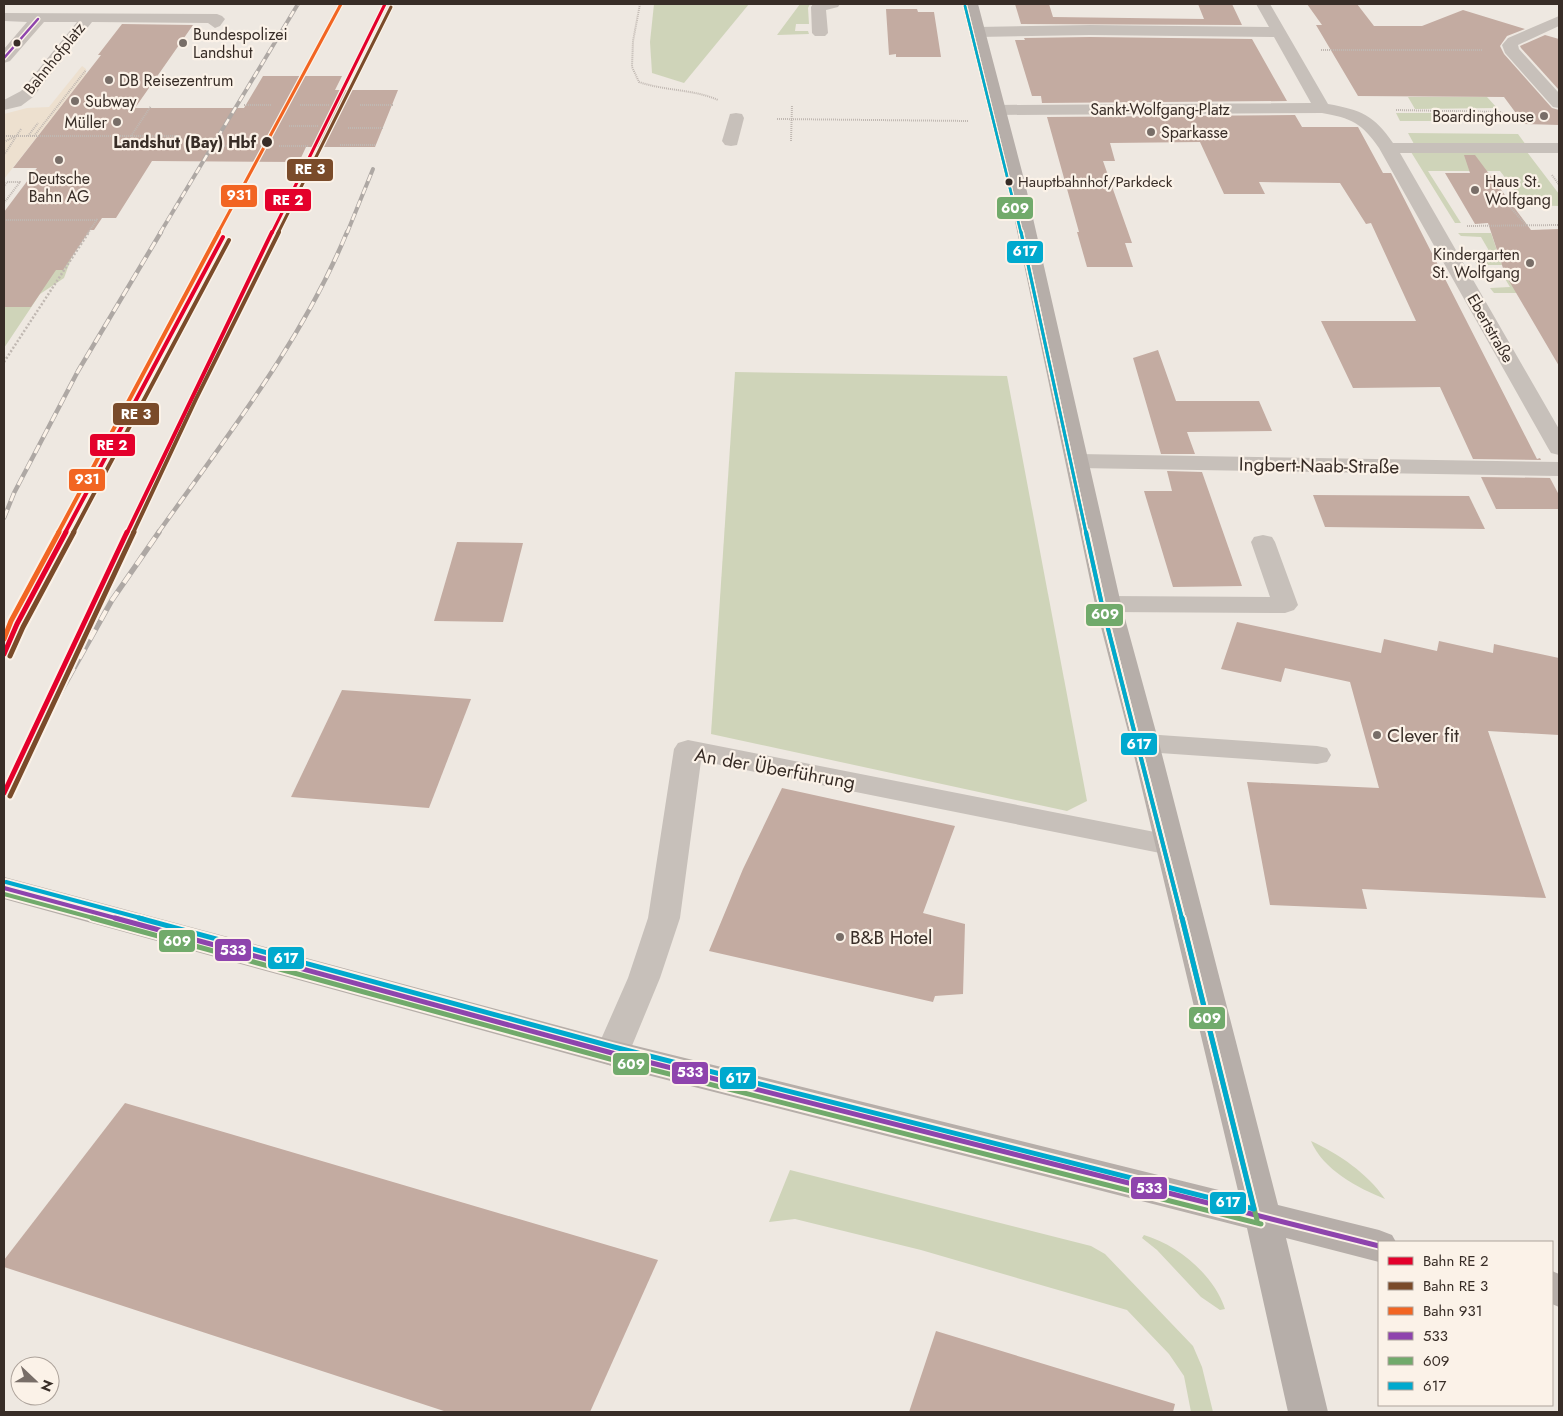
<svg xmlns="http://www.w3.org/2000/svg" width="1563" height="1416" viewBox="0 0 1563 1416" font-family="Jost,sans-serif">
<style>
.green{fill:#cfd4b9}
.plaza{fill:#ede0cf}
.building{fill:#c3aba1}
.lines{fill:none;stroke-linecap:round;stroke-linejoin:round}
.path-far1{stroke:#c0b8b2;stroke-width:2;stroke-dasharray:1 1;stroke-linecap:butt}
.path{stroke:#c0b8b2;stroke-width:2.5;stroke-dasharray:2 2;stroke-linecap:butt}
.minor{fill:#c7c0ba;fill-rule:evenodd}
.major{fill:#b6aea9;fill-rule:evenodd}
.rail-far2-casing{stroke:#aea8a4;stroke-width:4}
.rail-far1-casing{stroke:#aea8a4;stroke-width:4.5}
.rail-casing{stroke:#aea8a4;stroke-width:5.5}
.rail-far2{stroke:#fbf2e8;stroke-width:2.5;stroke-dasharray:7;stroke-linecap:butt}
.rail-far1{stroke:#fbf2e8;stroke-width:3;stroke-dasharray:9;stroke-linecap:butt}
.rail{stroke:#fbf2e8;stroke-width:4;stroke-dasharray:11;stroke-linecap:butt}
.bus-1-far2-casing{stroke:#fbf2e8;stroke-width:5}
.bus-1-far1-casing{stroke:#fbf2e8;stroke-width:8}
.bus-1-casing{stroke:#fbf2e8;stroke-width:9}
.bus-2-far3-casing{stroke:#fbf2e8;stroke-width:5}
.bus-2-far2-casing{stroke:#fbf2e8;stroke-width:6}
.bus-2-far1-casing{stroke:#fbf2e8;stroke-width:8}
.bus-2-casing{stroke:#fbf2e8;stroke-width:9}
.bus-3-far3-casing{stroke:#fbf2e8;stroke-width:5}
.bus-3-far2-casing{stroke:#fbf2e8;stroke-width:6}
.bus-3-far1-casing{stroke:#fbf2e8;stroke-width:8}
.bus-3-casing{stroke:#fbf2e8;stroke-width:9}
.bus-1-far2{stroke:#8e44ad;stroke-width:2.5}
.bus-1-far1{stroke:#8e44ad;stroke-width:4}
.bus-1{stroke:#8e44ad;stroke-width:5}
.bus-2-far3{stroke:#71aa6b;stroke-width:2.5}
.bus-2-far2{stroke:#71aa6b;stroke-width:3}
.bus-2-far1{stroke:#71aa6b;stroke-width:4}
.bus-2{stroke:#71aa6b;stroke-width:5}
.bus-3-far3{stroke:#00a9ce;stroke-width:2.5}
.bus-3-far2{stroke:#00a9ce;stroke-width:3}
.bus-3-far1{stroke:#00a9ce;stroke-width:4}
.bus-3{stroke:#00a9ce;stroke-width:5}
.rail-1-far2-casing{stroke:#fbf2e8;stroke-width:5.5}
.rail-1-far1-casing{stroke:#fbf2e8;stroke-width:7}
.rail-1-casing{stroke:#fbf2e8;stroke-width:9}
.rail-2-far2-casing{stroke:#fbf2e8;stroke-width:5.5}
.rail-2-far1-casing{stroke:#fbf2e8;stroke-width:7}
.rail-2-casing{stroke:#fbf2e8;stroke-width:9}
.rail-3-far2-casing{stroke:#fbf2e8;stroke-width:5.5}
.rail-3-far1-casing{stroke:#fbf2e8;stroke-width:7}
.rail-3-casing{stroke:#fbf2e8;stroke-width:9}
.rail-1-far2{stroke:#e4002b;stroke-width:3}
.rail-1-far1{stroke:#e4002b;stroke-width:4}
.rail-1{stroke:#e4002b;stroke-width:5}
.rail-2-far2{stroke:#7a4b2a;stroke-width:3}
.rail-2-far1{stroke:#7a4b2a;stroke-width:4}
.rail-2{stroke:#7a4b2a;stroke-width:5}
.rail-3-far2{stroke:#f26522;stroke-width:3}
.rail-3-far1{stroke:#f26522;stroke-width:4}
.rail-3{stroke:#f26522;stroke-width:5}
.bus-dot{fill:#382d27;stroke:#fbf2e8;stroke-width:2}
.poi-dot{fill:#786e68;stroke:#fbf2e8;stroke-width:2}
.labels{text-anchor:middle;stroke-width:4.5;stroke-linejoin:round;paint-order:stroke}
.far-bus-label{font-size:15px;fill:#382d27;stroke:#fbf2e8;text-anchor:start}
.far-poi-label{font-size:16px;fill:#382d27;stroke:#fbf2e8;text-anchor:start}
.far-street-label{font-size:16px;fill:#382d27;stroke:#fbf2e8}
.far-stop-label{font-size:16px;font-weight:bold;fill:#382d27;stroke:#fbf2e8;text-anchor:end}
.street-label{font-size:19px;fill:#382d27;stroke:#fbf2e8}
.poi-label{font-size:19px;fill:#382d27;stroke:#fbf2e8;text-anchor:start}
.line-badge{stroke:#fbf2e8;stroke-width:2}
.badge-label{font-size:14px;text-anchor:middle;font-weight:bold;fill:#fff}
</style>
<rect width="100%" height="100%" fill="#eee8e1"/>
<g class="green">
<polygon points="654,4 749,4 684,83 652,73 650,42"/>
<polygon points="800,4 810,4 808,8 809,24 796,24 795,31 808,31 809,34 777,35"/>
<polygon points="1408,97 1487,97 1497,108 1415,109"/>
<polygon points="1396,113 1479,113 1484,121 1400,121"/>
<polygon points="1408,133 1518,134 1526,145 1414,144"/>
<polygon points="1411,152 1527,152 1559,194 1559,206 1526,205 1500,171 1428,171 1461,223 1455,223"/>
<polygon points="1458,233 1491,233 1502,265 1477,265 1475,261 1495,261 1481,237 1461,236"/>
<polygon points="12,249 37,249 72,256 64,278 40,294 4,348 4,260"/>
<polygon points="1479,268 1503,269 1519,293 1494,293 1490,288 1510,287 1501,272 1481,272"/>
<polygon points="735,372 1007,376 1087,801 1067,811 711,734"/>
<path d="M1311,1141C1339,1154 1367,1173 1385,1199C1358,1188 1323,1170 1311,1141Z"/>
<polygon points="790,1170 1091,1246 1105,1254 1193,1346 1202,1367 1213,1412 1191,1412 1184,1376 1169,1354 1127,1310 921,1250 795,1219 769,1222"/>
<path d="M1144,1235C1178,1245 1214,1275 1225,1309L1220,1310L1201,1297L1157,1250L1142,1238Z"/>
</g>
<polygon class="plaza" points="82,66 86,69 86,74 4,179 4,114 27,108 49,107"/>
<g class="building">
<polygon points="1015,4 1049,4 1053,17 1204,19 1198,4 1232,4 1242,25 1021,24"/>
<polygon points="1307,4 1357,4 1374,26 1422,26 1463,10 1525,29 1507,36 1500,46 1504,54 1552,108 1559,110 1559,125 1524,124 1504,97 1358,96 1316,25 1322,25"/>
<polygon points="886,9 917,9 918,12 934,12 941,57 896,57 896,54 889,55"/>
<polygon points="122,24 193,25 135,108 244,108 263,76 342,76 335,90 398,90 375,147 306,147 299,162 152,161 116,218 102,218 94,230 90,230 63,270 56,270 31,307 4,307 4,212 37,168 13,168 101,55 98,55"/>
<polygon points="1545,35 1559,39 1559,90 1521,48 1520,46"/>
<polygon points="1090,37 1252,39 1287,101 1042,103 1041,96 1032,96 1015,40 1025,40 1024,38"/>
<polygon points="1295,115 1302,127 1358,127 1383,173 1391,173 1537,459 1540,458 1541,460 1473,459 1440,387 1353,388 1321,321 1416,321 1371,223 1366,224 1340,183 1259,182 1265,194 1224,194 1200,142 1110,143 1115,161 1103,161 1132,243 1125,243 1133,267 1087,267 1077,232 1079,232 1047,117"/>
<polygon points="1464,155 1475,155 1531,230 1559,229 1559,366 1505,274 1488,223 1475,224 1445,173 1470,173"/>
<polygon points="1158,350 1176,401 1259,401 1272,431 1187,432 1195,454 1161,454 1133,358"/>
<polygon points="1167,471 1202,472 1242,586 1173,587 1144,491 1172,491"/>
<polygon points="1481,477 1550,478 1559,495 1559,509 1496,509"/>
<polygon points="1313,495 1469,496 1485,529 1325,527"/>
<polygon points="457,542 523,543 503,622 434,621"/>
<polygon points="1237,622 1381,653 1384,639 1437,651 1439,641 1493,653 1494,644 1559,658 1559,735 1488,731 1546,898 1362,889 1367,909 1270,905 1247,782 1379,788 1350,682 1285,668 1281,682 1221,669"/>
<polygon points="342,690 471,699 429,808 291,797"/>
<polygon points="782,788 955,826 923,913 965,924 963,994 935,996 933,1002 709,951 743,869"/>
<polygon points="125,1103 658,1260 590,1412 447,1412 4,1267 4,1260"/>
<polygon points="936,1331 1175,1404 1173,1412 909,1412"/>
</g>
<g class="lines">
<g class="path-far1">
<path d="M640,4L633,41L632,67L639,82C665,91 693,89 718,100"/>
<polyline points="1321,50 1482,50"/>
<polyline points="244,105 271,105"/>
<polyline points="300,105 329,105"/>
<polyline points="360,105 394,105"/>
<polyline points="1396,110 1500,112 1512,121"/>
<polyline points="777,119 969,121"/>
<polyline points="289,126 319,126"/>
<polyline points="348,128 384,128"/>
<polyline points="4,136 177,136"/>
<polyline points="28,136 38,123"/>
<polyline points="34,136 86,70"/>
<polyline points="131,136 151,106"/>
<polyline points="791,141 792,105"/>
<polyline points="4,142 14,137"/>
<polyline points="340,145 376,145"/>
<polyline points="220,146 249,146"/>
<polyline points="279,146 309,146"/>
<polyline points="4,155 21,129"/>
<polyline points="1552,175 1559,185"/>
<polyline points="4,187 7,182 20,182 4,203"/>
<polyline points="1511,208 1527,226"/>
<polyline points="4,220 97,220"/>
<polyline points="1467,226 1559,225"/>
<polyline points="88,233 98,218"/>
</g>
<polyline class="path" points="4,362 89,232"/>
<g class="minor">
<polygon points="813,4 840,4 838,7 826,10 828,33 825,36 815,36 812,33 811,7"/>
<path d="M1256,4H1270L1328,104C1361,110 1374,115 1393,143H1559V153H1400L1559,429V455L1551,453L1548,448L1379,148C1362,123 1351,118 1322,113L997,115L991,114L989,110L991,106L997,105L1311,103L1274,37L1090,35L978,37L973,35L970,32L973,29L978,27L1090,25L1269,27Z"/>
<polygon points="4,13 217,14 222,16 225,19 220,26 215,28 208,23 92,22 33,97 21,106 4,110 4,100 21,91 77,22 44,22 10,61 4,63 4,49 27,22 4,21"/>
<polygon points="1559,16 1559,26 1518,45 1519,49 1559,93 1559,108 1553,107 1505,53 1502,45 1508,38"/>
<polygon points="736,113 742,114 744,118 737,145 731,146 725,145 722,141 730,114"/>
<polygon points="1078,454 1559,462 1559,476 1078,468 1070,466 1066,461 1070,456"/>
<polygon points="1263,535 1272,537 1275,542 1298,605 1294,610 1285,613 1108,612 1099,609 1095,604 1099,599 1108,596 1270,597 1251,542 1254,537"/>
<polygon points="1145,734 1317,746 1327,748 1331,755 1327,762 1317,764 1145,752 1135,749 1131,743 1135,737"/>
<polygon points="688,740 1170,835 1181,838 1185,845 1181,852 1170,855 701,761 680,918 660,978 629,1053 624,1062 612,1066 600,1062 595,1053 628,978 648,918 674,749 678,743"/>
</g>
<g class="major">
<polygon points="964,4 978,4 1025,183 1121,604 1159,743 1278,1205 1379,1230 1392,1235 1396,1242 1379,1242 1379,1262 1286,1238 1328,1412 1288,1412 1247,1228 612,1066 4,899 4,877 612,1040 1239,1195 1131,743 1095,604 1007,183"/>
<polygon points="1552,1271 1559,1274 1559,1307 1552,1304"/>
</g>
<defs>
<g id="rail-far2">
<polyline points="160,233 298,4"/>
<polyline points="347,233 373,169"/>
</g>
<g id="rail-far1">
<polyline points="4,518 14,493 78,371 161,232"/>
<path d="M158,533C226,437 302,342 347,232"/>
</g>
<polyline id="rail" points="4,793 112,600 159,532"/>
</defs>
<use href="#rail-far2" class="rail-far2-casing"/>
<use href="#rail-far1" class="rail-far1-casing"/>
<use href="#rail" class="rail-casing"/>
<use href="#rail-far2" class="rail-far2"/>
<use href="#rail-far1" class="rail-far1"/>
<use href="#rail" class="rail"/>
<defs>
<polyline id="bus-1-far2" points="4,58 38,19"/>
<polyline id="bus-1-far1" points="4,888 119,919"/>
<polyline id="bus-1" points="115,918 612,1053 1379,1246"/>
<polyline id="bus-2-far3" points="965,6 1021,233"/>
<polyline id="bus-2-far2" points="1021,232 1086,533"/>
<g id="bus-2-far1">
<polyline points="1086,532 1102,605 1182,919"/>
<polyline points="4,894 97,919"/>
</g>
<g id="bus-2">
<polyline points="92,918 610,1059 1261,1224"/>
<polyline points="1182,918 1257,1220"/>
</g>
<polyline id="bus-3-far3" points="965,6 1021,233"/>
<polyline id="bus-3-far2" points="1021,232 1086,533"/>
<g id="bus-3-far1">
<polyline points="1086,532 1102,605 1182,919"/>
<polyline points="6,882 144,919"/>
</g>
<polyline id="bus-3" points="139,918 614,1047 1254,1209 1182,918"/>
</defs>
<use href="#bus-1-far2" class="bus-1-far2-casing"/>
<use href="#bus-1-far1" class="bus-1-far1-casing"/>
<use href="#bus-1" class="bus-1-casing"/>
<use href="#bus-2-far3" class="bus-2-far3-casing"/>
<use href="#bus-2-far2" class="bus-2-far2-casing"/>
<use href="#bus-2-far1" class="bus-2-far1-casing"/>
<use href="#bus-2" class="bus-2-casing"/>
<use href="#bus-3-far3" class="bus-3-far3-casing"/>
<use href="#bus-3-far2" class="bus-3-far2-casing"/>
<use href="#bus-3-far1" class="bus-3-far1-casing"/>
<use href="#bus-3" class="bus-3-casing"/>
<use href="#bus-1-far2" class="bus-1-far2"/>
<use href="#bus-1-far1" class="bus-1-far1"/>
<use href="#bus-1" class="bus-1"/>
<use href="#bus-2-far3" class="bus-2-far3"/>
<use href="#bus-2-far2" class="bus-2-far2"/>
<use href="#bus-2-far1" class="bus-2-far1"/>
<use href="#bus-2" class="bus-2"/>
<use href="#bus-3-far3" class="bus-3-far3"/>
<use href="#bus-3-far2" class="bus-3-far2"/>
<use href="#bus-3-far1" class="bus-3-far1"/>
<use href="#bus-3" class="bus-3"/>
<defs>
<polyline id="rail-1-far2" points="272,233 385,4"/>
<g id="rail-1-far1">
<polyline points="65,533 223,237"/>
<polyline points="127,533 272,232"/>
</g>
<g id="rail-1">
<polyline points="4,654 17,624 66,532"/>
<polyline points="4,793 127,532"/>
</g>
<polyline id="rail-2-far2" points="278,233 391,7"/>
<g id="rail-2-far1">
<polyline points="73,533 229,240"/>
<polyline points="133,533 196,399 279,232"/>
</g>
<g id="rail-2">
<polyline points="10,656 23,627 74,532"/>
<polyline points="10,796 134,532"/>
</g>
<polyline id="rail-3-far2" points="218,233 341,4"/>
<polyline id="rail-3-far1" points="58,533 219,232"/>
<polyline id="rail-3" points="4,639 11,621 59,532"/>
</defs>
<use href="#rail-1-far2" class="rail-1-far2-casing"/>
<use href="#rail-1-far1" class="rail-1-far1-casing"/>
<use href="#rail-1" class="rail-1-casing"/>
<use href="#rail-2-far2" class="rail-2-far2-casing"/>
<use href="#rail-2-far1" class="rail-2-far1-casing"/>
<use href="#rail-2" class="rail-2-casing"/>
<use href="#rail-3-far2" class="rail-3-far2-casing"/>
<use href="#rail-3-far1" class="rail-3-far1-casing"/>
<use href="#rail-3" class="rail-3-casing"/>
<use href="#rail-1-far2" class="rail-1-far2"/>
<use href="#rail-1-far1" class="rail-1-far1"/>
<use href="#rail-1" class="rail-1"/>
<use href="#rail-2-far2" class="rail-2-far2"/>
<use href="#rail-2-far1" class="rail-2-far1"/>
<use href="#rail-2" class="rail-2"/>
<use href="#rail-3-far2" class="rail-3-far2"/>
<use href="#rail-3-far1" class="rail-3-far1"/>
<use href="#rail-3" class="rail-3"/>
</g>
<g class="bus-dot">
<circle cx="17" cy="43" r="4.5"/>
<circle cx="267" cy="142" r="6"/>
<circle cx="1009" cy="182" r="4.5"/>
</g>
<g class="poi-dot">
<circle cx="183" cy="43" r="5"/>
<circle cx="109" cy="80" r="5"/>
<circle cx="75" cy="101" r="5"/>
<circle cx="1544" cy="116" r="5"/>
<circle cx="117" cy="122" r="5"/>
<circle cx="1151" cy="132" r="5"/>
<circle cx="59" cy="160" r="5"/>
<circle cx="1475" cy="190" r="5"/>
<circle cx="1530" cy="263" r="5"/>
<circle cx="1377" cy="735" r="5"/>
<circle cx="840" cy="937" r="5"/>
</g>
<g class="labels">
<g class="far-bus-label">
<text x="1018" y="187">Hauptbahnhof/Parkdeck</text>
</g>
<g class="far-poi-label">
<text x="193" y="40">Bundespolizei<tspan x="193" dy="18">Landshut</tspan></text>
<text x="119" y="86">DB Reisezentrum</text>
<text x="85" y="107">Subway</text>
<text x="1534" y="122" text-anchor="end">Boardinghouse</text>
<text x="107" y="128" text-anchor="end">Müller</text>
<text x="1161" y="138">Sparkasse</text>
<text x="59" y="184" text-anchor="middle">Deutsche<tspan x="59" dy="18">Bahn AG</tspan></text>
<text x="1485" y="187">Haus St.<tspan x="1485" dy="18">Wolfgang</tspan></text>
<text x="1520" y="260" text-anchor="end">Kindergarten<tspan x="1520" dy="18">St. Wolfgang</tspan></text>
</g>
<g class="far-street-label">
<text transform="translate(54 58) rotate(-51)" y="6">Bahnhofplatz</text>
<text x="1160" y="115">Sankt-Wolfgang-Platz</text>
<text transform="translate(1491 328) rotate(60)" y="6">Ebertstraße</text>
</g>
<g class="far-stop-label">
<text x="256" y="148">Landshut (Bay) Hbf</text>
</g>
<g class="street-label">
<text transform="translate(1319 465) rotate(1)" y="7">Ingbert-Naab-Straße</text>
<text transform="translate(775 768) rotate(10)" y="7">An der Überführung</text>
</g>
<g class="poi-label">
<text x="1387" y="742">Clever fit</text>
<text x="850" y="944">B&amp;B Hotel</text>
</g>
</g>
<g class="line-badge">
<rect x="286" y="158" width="48" height="24" rx="5" fill="#7a4b2a"/>
<rect x="220" y="184" width="38" height="24" rx="5" fill="#f26522"/>
<rect x="264" y="188" width="48" height="24" rx="5" fill="#e4002b"/>
<rect x="996" y="196" width="38" height="24" rx="5" fill="#71aa6b"/>
<rect x="1006" y="240" width="38" height="24" rx="5" fill="#00a9ce"/>
<rect x="112" y="402" width="48" height="24" rx="5" fill="#7a4b2a"/>
<rect x="89" y="433" width="47" height="24" rx="5" fill="#e4002b"/>
<rect x="68" y="468" width="38" height="24" rx="5" fill="#f26522"/>
<rect x="1085" y="603" width="39" height="24" rx="5" fill="#71aa6b"/>
<rect x="1120" y="732" width="38" height="24" rx="5" fill="#00a9ce"/>
<rect x="158" y="929" width="38" height="24" rx="5" fill="#71aa6b"/>
<rect x="214" y="938" width="38" height="24" rx="5" fill="#8e44ad"/>
<rect x="267" y="946" width="38" height="24" rx="5" fill="#00a9ce"/>
<rect x="1188" y="1006" width="38" height="24" rx="5" fill="#71aa6b"/>
<rect x="612" y="1052" width="38" height="24" rx="5" fill="#71aa6b"/>
<rect x="671" y="1061" width="38" height="24" rx="5" fill="#8e44ad"/>
<rect x="719" y="1066" width="38" height="24" rx="5" fill="#00a9ce"/>
<rect x="1130" y="1176" width="38" height="24" rx="5" fill="#8e44ad"/>
<rect x="1209" y="1191" width="38" height="24" rx="5" fill="#00a9ce"/>
</g>
<g class="badge-label">
<text x="310" y="174">RE 3</text>
<text x="239" y="200">931</text>
<text x="288" y="205">RE 2</text>
<text x="1015" y="213">609</text>
<text x="1025" y="256">617</text>
<text x="136" y="419">RE 3</text>
<text x="112" y="450">RE 2</text>
<text x="87" y="484">931</text>
<text x="1105" y="619">609</text>
<text x="1139" y="749">617</text>
<text x="177" y="946">609</text>
<text x="233" y="955">533</text>
<text x="286" y="963">617</text>
<text x="1207" y="1023">609</text>
<text x="631" y="1069">609</text>
<text x="690" y="1077">533</text>
<text x="738" y="1083">617</text>
<text x="1149" y="1193">533</text>
<text x="1228" y="1207">617</text>
</g>
<rect width="1563" height="1416" fill="none" stroke="#382d27" stroke-width="10"/>
<rect x="1378" y="1241" width="175" height="165" fill="#fbf2e8" stroke="#ada39b"/>
<rect x="1388" y="1257" width="25" height="8" fill="#e4002b" stroke="#ada39b"/>
<text x="1423" y="1266" font-size="15" fill="#382d27">Bahn RE 2</text>
<rect x="1388" y="1282" width="25" height="8" fill="#7a4b2a" stroke="#ada39b"/>
<text x="1423" y="1291" font-size="15" fill="#382d27">Bahn RE 3</text>
<rect x="1388" y="1307" width="25" height="8" fill="#f26522" stroke="#ada39b"/>
<text x="1423" y="1316" font-size="15" fill="#382d27">Bahn 931</text>
<rect x="1388" y="1332" width="25" height="8" fill="#8e44ad" stroke="#ada39b"/>
<text x="1423" y="1341" font-size="15" fill="#382d27">533</text>
<rect x="1388" y="1357" width="25" height="8" fill="#71aa6b" stroke="#ada39b"/>
<text x="1423" y="1366" font-size="15" fill="#382d27">609</text>
<rect x="1388" y="1382" width="25" height="8" fill="#00a9ce" stroke="#ada39b"/>
<text x="1423" y="1391" font-size="15" fill="#382d27">617</text>
<g transform="translate(35 1381) rotate(112)"><circle r="24" fill="#fbf2e8" stroke="#ada39b"/>
<path d="M0-4L9 19L0 12L-9 19Z" fill="#786e68"/>
<text y="-8" font-size="14" font-weight="bold" text-anchor="middle" fill="#382d27">N</text>
</g>
</svg>
